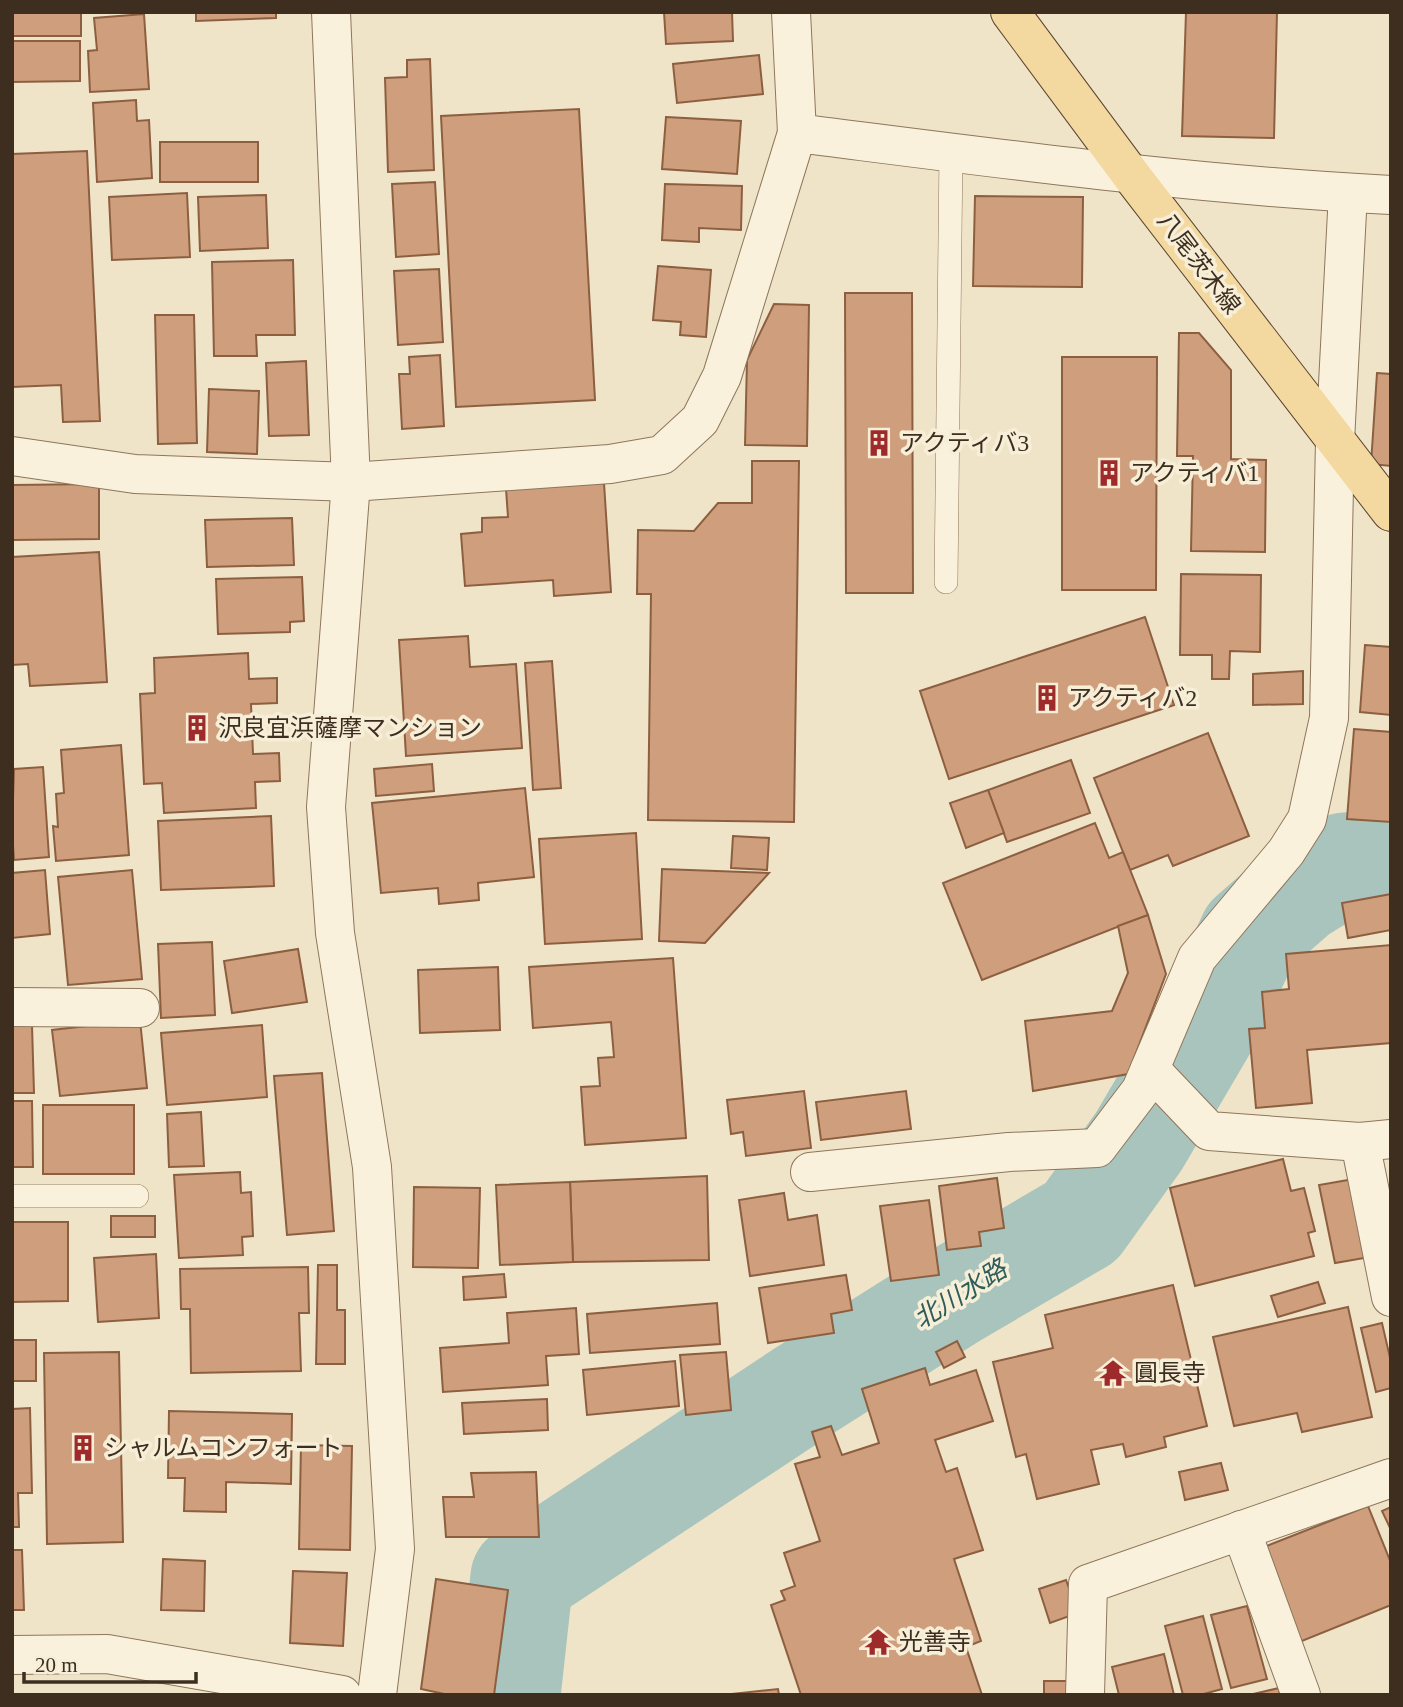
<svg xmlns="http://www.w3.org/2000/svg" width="1403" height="1707" viewBox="0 0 1403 1707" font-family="'Times New Roman','Noto Sans JP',serif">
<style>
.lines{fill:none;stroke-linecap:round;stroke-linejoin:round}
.river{stroke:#a9c4bc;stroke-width:103}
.building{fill:#cf9f7d;stroke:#8d5f41;stroke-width:2}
.service-casing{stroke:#8d765c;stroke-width:24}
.minor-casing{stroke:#8d765c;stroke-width:40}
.tertiary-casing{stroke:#8d765c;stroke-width:40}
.primary-casing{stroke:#5b4430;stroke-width:40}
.service{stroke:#faf1dc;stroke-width:23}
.minor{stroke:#faf1dc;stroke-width:38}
.tertiary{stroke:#faf1dc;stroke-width:38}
.primary{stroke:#f3d9a0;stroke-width:38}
.labels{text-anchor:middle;stroke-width:7;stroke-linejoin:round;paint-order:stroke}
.street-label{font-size:24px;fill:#3d2e20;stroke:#f7eed8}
.poi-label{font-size:24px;fill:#3d2e20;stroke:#f7eed8;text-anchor:start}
.water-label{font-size:26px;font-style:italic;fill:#2f5d5a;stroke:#f7eed8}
</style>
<rect width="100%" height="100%" fill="#f0e4c8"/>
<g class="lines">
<polyline class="river" points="509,1695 522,1577 802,1392 956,1295 1081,1222 1139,1141 1209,1022 1250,935 1298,893 1345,864 1391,862"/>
</g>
<g class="building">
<rect x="12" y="12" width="69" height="24"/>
<polygon points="196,12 276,12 276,18 196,21"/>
<polygon points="664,12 732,12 733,41 666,44"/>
<polygon points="1186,12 1277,12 1274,138 1182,136"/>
<polygon points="144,14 149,89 90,92 88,51 97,50 94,18"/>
<polygon points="12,41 80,41 80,81 12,82"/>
<polygon points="759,55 763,94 677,103 673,64"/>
<polygon points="430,59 434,170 388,172 385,78 407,77 407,60"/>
<polygon points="136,100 137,121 149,120 152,178 97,182 93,103"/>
<polygon points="579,109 595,400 456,407 441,116"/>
<polygon points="666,117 741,121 737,174 662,169"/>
<rect x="160" y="142" width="98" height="40"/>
<polygon points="87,151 100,421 63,422 61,385 12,387 12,154"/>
<polygon points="435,182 439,254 396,257 392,184"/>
<polygon points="665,184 742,186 741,230 699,228 699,242 662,240"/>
<polygon points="187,193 190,257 112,260 109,197"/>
<polygon points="266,195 268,248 200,251 198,197"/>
<polygon points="975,196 1083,197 1082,287 973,286"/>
<polygon points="293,260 295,335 256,335 257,356 214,356 212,262"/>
<polygon points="658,266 711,270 706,337 680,335 681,322 653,320"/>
<polygon points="439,269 443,342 398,345 394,271"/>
<polygon points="845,293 912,293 913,593 846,593"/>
<polygon points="774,304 809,305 807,446 745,445 747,360"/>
<polygon points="155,315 194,315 197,443 158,444"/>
<polygon points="1179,333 1199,333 1231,370 1231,459 1266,460 1265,552 1191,551 1193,456 1177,456"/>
<polygon points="440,355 444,426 402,429 399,374 410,374 409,357"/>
<polygon points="1062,357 1157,357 1156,590 1062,590"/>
<polygon points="306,361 309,435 269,436 266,363"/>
<polygon points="1377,373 1391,374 1391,466 1371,464"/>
<polygon points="209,389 259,391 257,454 207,452"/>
<polygon points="752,461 799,461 794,822 648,820 651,594 637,594 638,530 694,531 718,503 752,503"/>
<polygon points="604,483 611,592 554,596 553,580 465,586 461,534 482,532 482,518 508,517 506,489"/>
<polygon points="99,484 99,539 13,540 12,485"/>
<polygon points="292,518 294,565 207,567 205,520"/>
<polygon points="99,552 107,682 30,686 28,664 12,665 12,557"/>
<polygon points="1181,574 1261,575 1260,652 1230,651 1229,679 1212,679 1212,655 1180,655"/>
<polygon points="302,577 304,621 290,622 290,632 218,634 216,579"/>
<polygon points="1145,617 1174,705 949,779 920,691"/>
<polygon points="468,636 470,667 516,664 522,748 406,756 399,640"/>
<polygon points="1365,645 1391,647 1391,715 1360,712"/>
<polygon points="248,653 249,679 277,678 277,703 251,704 253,754 279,753 280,781 255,782 256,808 164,813 162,783 144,784 140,694 155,693 154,658"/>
<polygon points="552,661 561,788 533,790 525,663"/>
<polygon points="1303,671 1303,704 1253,705 1253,674"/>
<polygon points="1354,729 1391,732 1391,822 1347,819"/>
<polygon points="1208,733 1249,836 1173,866 1168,855 1130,870 1094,778"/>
<polygon points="121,745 129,855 56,861 53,826 58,827 56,794 64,793 61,750"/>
<polygon points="1071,760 1090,813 1007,842 988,790"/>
<polygon points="432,764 434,791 376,796 374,769"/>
<polygon points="43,767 49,857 14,860 12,831 14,769"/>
<polygon points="525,788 534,877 478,883 479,900 439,904 438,888 381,893 372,803"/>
<polygon points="988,790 1004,833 966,848 950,803"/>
<polygon points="271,816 274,886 161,890 158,821"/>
<polygon points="1095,823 1109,858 1123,852 1148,915 982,980 943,883"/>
<polygon points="636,833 642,939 545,944 539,839"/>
<polygon points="733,836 769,838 767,870 731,868"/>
<polygon points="662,869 769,873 705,943 659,941"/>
<polygon points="45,870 50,934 12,938 12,873"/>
<polygon points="132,870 142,979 68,985 58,877"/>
<polygon points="1391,894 1391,930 1348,938 1342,903"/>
<polygon points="1148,915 1166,974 1128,1074 1033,1091 1025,1021 1112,1011 1128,973 1118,926"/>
<polygon points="212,942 215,1015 161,1018 158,944"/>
<polygon points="1391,945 1391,1043 1307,1050 1312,1103 1256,1108 1249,1029 1265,1028 1262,992 1289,989 1286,954"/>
<polygon points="298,949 307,1002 232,1013 224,961"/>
<polygon points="673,958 686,1138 585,1145 581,1087 600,1086 598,1058 614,1057 611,1022 533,1028 529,967"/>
<polygon points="498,967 500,1030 420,1033 418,970"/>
<polygon points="140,1020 147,1088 60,1096 52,1030"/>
<polygon points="32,1025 34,1093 12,1093 12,1026"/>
<polygon points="262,1025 267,1097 167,1105 161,1033"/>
<polygon points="322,1073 334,1231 287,1235 274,1076"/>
<polygon points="804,1091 811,1148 746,1156 743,1132 731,1134 727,1100"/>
<polygon points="906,1091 911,1129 821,1140 816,1102"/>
<polygon points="12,1101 32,1101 33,1167 12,1167"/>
<rect x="43" y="1105" width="91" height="69"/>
<polygon points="201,1112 204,1166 169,1167 167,1114"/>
<polygon points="1283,1159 1291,1191 1304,1188 1315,1231 1308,1233 1314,1256 1195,1286 1170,1188"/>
<polygon points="240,1172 241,1193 251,1192 253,1236 242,1237 243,1255 179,1258 174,1175"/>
<polygon points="707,1176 709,1260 573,1262 570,1182"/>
<polygon points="997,1178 1004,1228 979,1232 981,1246 947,1250 939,1186"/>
<polygon points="1354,1179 1370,1257 1335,1263 1319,1185"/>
<polygon points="570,1182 573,1262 500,1265 496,1185"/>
<polygon points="414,1187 480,1188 478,1268 413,1267"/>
<polygon points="784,1193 788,1220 817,1215 824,1265 750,1276 739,1200"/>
<polygon points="929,1200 939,1275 891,1281 880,1206"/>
<rect x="111" y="1216" width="44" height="21"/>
<polygon points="12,1222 68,1222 68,1301 12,1302"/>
<polygon points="156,1254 159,1318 98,1322 94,1258"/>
<polygon points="318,1265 337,1265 337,1310 345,1310 345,1364 316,1364"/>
<polygon points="308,1267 309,1313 299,1313 301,1371 191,1373 190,1309 181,1309 180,1269"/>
<polygon points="504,1274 506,1297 464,1300 463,1277"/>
<polygon points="846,1275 852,1310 831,1314 834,1333 768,1343 759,1288"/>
<polygon points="1318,1282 1325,1303 1278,1317 1271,1296"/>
<polygon points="1173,1285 1207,1426 1164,1437 1166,1447 1126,1457 1123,1444 1091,1450 1099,1484 1037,1499 1026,1454 1016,1457 993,1362 1053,1348 1045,1315"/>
<polygon points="717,1303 720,1344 590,1353 587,1314"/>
<polygon points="1348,1307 1372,1417 1302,1432 1297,1413 1234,1426 1213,1337"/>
<polygon points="576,1308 579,1354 546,1356 548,1385 443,1392 440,1348 509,1343 507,1313"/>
<polygon points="1382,1323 1391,1362 1391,1388 1376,1392 1361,1328"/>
<rect x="12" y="1340" width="24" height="41"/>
<polygon points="957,1341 965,1357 944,1368 936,1352"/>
<polygon points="119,1352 123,1542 47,1544 44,1353"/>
<polygon points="726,1352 731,1410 686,1415 680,1355"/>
<polygon points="675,1361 679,1406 587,1415 583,1370"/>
<polygon points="925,1368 930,1385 976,1370 993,1421 935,1440 946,1472 957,1468 983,1550 954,1559 981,1641 966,1647 982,1695 801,1695 771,1605 785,1600 781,1591 795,1586 784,1553 820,1541 795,1464 820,1457 812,1432 831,1426 842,1455 879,1443 862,1389"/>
<polygon points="547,1399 548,1430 464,1434 462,1403"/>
<polygon points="30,1408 32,1493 18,1493 19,1527 12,1527 12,1409"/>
<polygon points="169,1411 292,1414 291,1484 226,1482 226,1512 184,1511 185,1478 168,1478"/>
<polygon points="301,1445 352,1446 350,1550 299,1549"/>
<polygon points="1221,1463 1228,1490 1185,1500 1179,1472"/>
<polygon points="536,1472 539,1537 446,1537 443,1497 474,1497 471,1473"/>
<polygon points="1368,1506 1391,1563 1391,1605 1292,1645 1254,1551"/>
<polygon points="1391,1507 1391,1530 1382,1511"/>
<polygon points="12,1550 22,1550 24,1610 12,1610"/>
<polygon points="163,1559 205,1561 204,1611 161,1610"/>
<polygon points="293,1571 347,1573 343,1646 290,1643"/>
<polygon points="436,1579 508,1590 494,1695 449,1695 421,1689"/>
<polygon points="1066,1580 1078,1613 1050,1623 1039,1589"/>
<polygon points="1247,1606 1267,1679 1231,1688 1211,1615"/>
<polygon points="1203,1616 1222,1689 1200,1695 1183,1695 1165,1626"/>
<polygon points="1164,1654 1174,1695 1119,1695 1112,1667"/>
<rect x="1044" y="1681" width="30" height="14"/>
<polygon points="1279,1688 1280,1695 1249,1695"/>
<polygon points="778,1689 779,1695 722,1695"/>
</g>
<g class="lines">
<defs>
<g id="service">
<polyline points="946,582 951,152"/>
<polyline points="12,1196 137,1196"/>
</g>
<g id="minor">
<polyline points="791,12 797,133"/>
<path d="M12,456L135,474L351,482L610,464L662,455L700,420L722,376L797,133C995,158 1192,185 1391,195"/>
<polyline points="12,1007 140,1008"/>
<polyline points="1150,1069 1209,1131 1360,1142 1391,1139"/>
<polyline points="1360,1142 1391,1297"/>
<polyline points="810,1172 1009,1152 1097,1148 1141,1090 1197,958 1286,852 1307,819 1329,718 1335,441 1348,193"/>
<polyline points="1241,1530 1301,1695"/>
<polyline points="12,1655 107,1654 342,1695"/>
<polyline points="1085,1695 1088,1584 1391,1478"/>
</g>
<polyline id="tertiary" points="331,12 351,482 326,807 335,933 372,1167 395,1549 377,1695"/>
<polyline id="primary" points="1010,12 1131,175 1391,512"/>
</defs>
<use href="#service" class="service-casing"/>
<use href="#minor" class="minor-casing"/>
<use href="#tertiary" class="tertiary-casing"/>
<use href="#primary" class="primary-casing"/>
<use href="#service" class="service"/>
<use href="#minor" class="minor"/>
<use href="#tertiary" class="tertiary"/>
<use href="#primary" class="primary"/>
</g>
<defs>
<symbol id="building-bare" viewBox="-9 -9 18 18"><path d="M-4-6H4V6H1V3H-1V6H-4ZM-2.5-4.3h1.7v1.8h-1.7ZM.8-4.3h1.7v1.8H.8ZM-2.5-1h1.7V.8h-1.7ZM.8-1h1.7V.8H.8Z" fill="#9e2a2b" stroke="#f7eed8" stroke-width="2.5" paint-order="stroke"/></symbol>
<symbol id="temple-bare" viewBox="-9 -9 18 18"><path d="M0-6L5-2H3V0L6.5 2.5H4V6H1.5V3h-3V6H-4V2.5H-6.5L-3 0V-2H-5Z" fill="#9e2a2b" stroke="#f7eed8" stroke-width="2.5" paint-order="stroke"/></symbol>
</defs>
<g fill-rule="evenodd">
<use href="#building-bare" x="860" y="424" width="38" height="38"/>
<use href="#building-bare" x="1090" y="454" width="38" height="38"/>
<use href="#building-bare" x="1028" y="679" width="38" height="38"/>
<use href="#building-bare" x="178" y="709" width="38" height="38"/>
<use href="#temple-bare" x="1094" y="1354" width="38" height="38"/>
<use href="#building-bare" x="64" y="1429" width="38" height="38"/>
<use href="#temple-bare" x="859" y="1623" width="38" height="38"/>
</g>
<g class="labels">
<g class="street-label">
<text transform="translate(1199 263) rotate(53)" y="8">八尾茨木線</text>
</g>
<g class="poi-label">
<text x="900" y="451">アクティバ3</text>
<text x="1130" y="481">アクティバ1</text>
<text x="1068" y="706">アクティバ2</text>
<text x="218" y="736">沢良宜浜薩摩マンション</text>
<text x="1134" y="1381">圓長寺</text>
<text x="104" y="1456">シャルムコンフォート</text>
<text x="899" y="1650">光善寺</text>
</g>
<g class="water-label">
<text transform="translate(960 1294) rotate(-32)" y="9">北川水路</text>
</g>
</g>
<rect width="1403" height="1707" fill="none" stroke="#3d2e20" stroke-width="28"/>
<path d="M24 1672v10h172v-10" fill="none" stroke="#3d2e20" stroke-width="3.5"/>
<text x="35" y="1672" font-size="21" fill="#3d2e20" stroke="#f7eed8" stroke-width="5" paint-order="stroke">20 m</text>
</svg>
